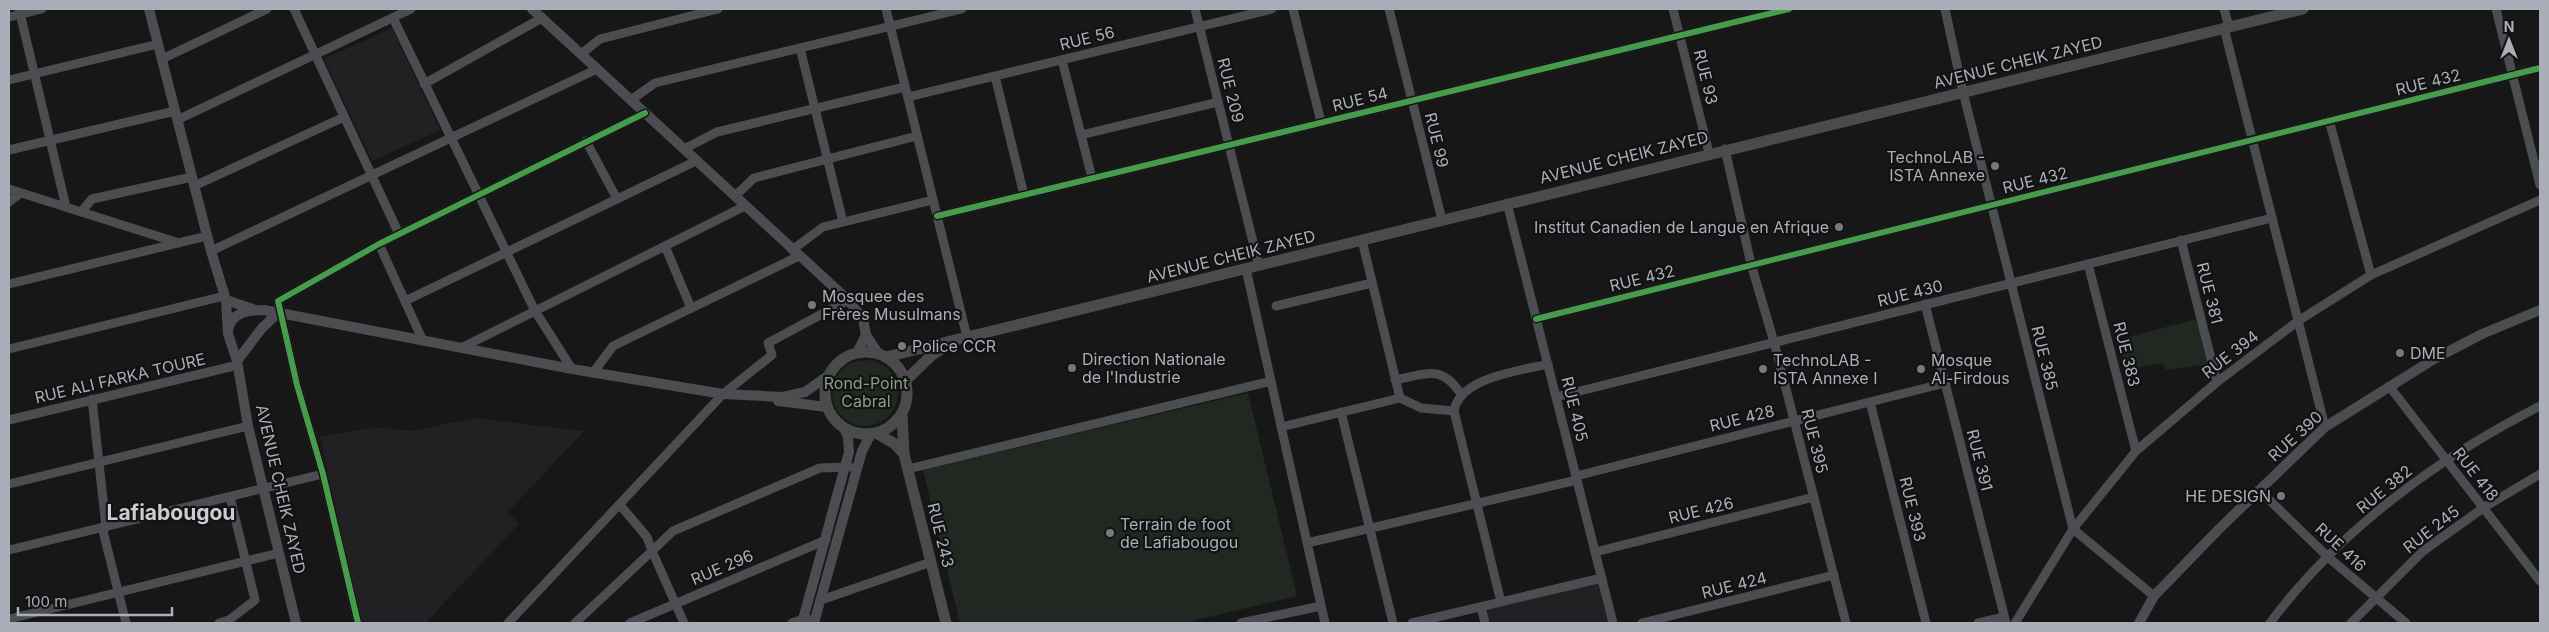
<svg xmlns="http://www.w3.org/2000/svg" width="2549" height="632" viewBox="0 0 2549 632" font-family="Inter,sans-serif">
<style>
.built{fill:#212123}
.green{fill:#212822}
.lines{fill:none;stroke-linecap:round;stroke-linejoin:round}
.minor{stroke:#4c4d50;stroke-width:9}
.tertiary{stroke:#4c4d50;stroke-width:10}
.secondary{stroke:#4b4b4e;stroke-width:11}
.cycleway-casing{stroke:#121213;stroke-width:9}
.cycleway{stroke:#469c4c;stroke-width:6}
.poi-dot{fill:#767980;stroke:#121213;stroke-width:2}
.labels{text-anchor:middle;stroke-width:4.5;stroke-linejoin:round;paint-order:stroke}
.street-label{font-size:16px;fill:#a9aeb8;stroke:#121213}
.poi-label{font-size:16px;fill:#a9aeb8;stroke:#121213;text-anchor:start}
.park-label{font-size:16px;fill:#82a282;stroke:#121213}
.district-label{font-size:21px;font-weight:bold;fill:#cacdd4;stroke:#121213}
</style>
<rect width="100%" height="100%" fill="#171718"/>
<g class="built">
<polygon points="392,28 440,130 372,161 324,59"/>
<polygon points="475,418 584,431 508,512 519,524 425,623 361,623 320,437 373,427 412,431"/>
<polygon points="1598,581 1608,623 1487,623 1484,609"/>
</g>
<g class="green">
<polygon points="2197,319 2209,364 2166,370 2163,363 2124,370 2120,339"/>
<circle cx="865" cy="393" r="33"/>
<polygon points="1248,393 1297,596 1183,623 960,623 923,470"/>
</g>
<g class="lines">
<g class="minor">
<polyline points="19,9 66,207"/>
<polyline points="294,9 399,234"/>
<polyline points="886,9 967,337"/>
<polyline points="1195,9 1259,266"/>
<polyline points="1293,9 1321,122"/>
<polyline points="1389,9 1442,220"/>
<polyline points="1673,9 1709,153"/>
<polyline points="1945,9 1963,92 2073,529 2154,596"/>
<polyline points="2224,9 2229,27"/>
<polyline points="2496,9 2540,185"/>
<polyline points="9,17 42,9"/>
<polyline points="393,18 535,311 572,369"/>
<polyline points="2224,28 2325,427"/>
<polyline points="800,48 843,222"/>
<polyline points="581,54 600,39 718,9"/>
<polyline points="162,59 267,9"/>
<polyline points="1062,60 1092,178"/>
<polyline points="995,76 1024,195"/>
<polyline points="9,80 158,44"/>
<polyline points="424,84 542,18"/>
<polyline points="908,97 1272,9"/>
<polyline points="631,100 655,83 962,9"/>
<polyline points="177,120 411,9"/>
<polyline points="2329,120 2371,275"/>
<polyline points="1081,135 1218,102"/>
<polyline points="586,141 617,199"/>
<polyline points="684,149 717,132 905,87"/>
<polyline points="1725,149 1751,264 1774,342 1846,623"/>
<polyline points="9,150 175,111"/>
<polyline points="194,186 344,117"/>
<polyline points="9,189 179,243"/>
<polyline points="735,196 754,178 917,136"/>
<polyline points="9,202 21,193"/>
<polyline points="1507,203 1613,623"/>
<polyline points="81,212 92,199 192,177"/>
<polyline points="937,216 1789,9"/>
<polyline points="1362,240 1400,398"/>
<polyline points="2181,240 2217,382"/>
<polyline points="379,244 423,341"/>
<polyline points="665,246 691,308"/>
<polyline points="792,250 823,227 933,200"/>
<polyline points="211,251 597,69"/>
<polyline points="2088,264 2136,451"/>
<polyline points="1246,269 1325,623"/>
<polyline points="9,284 207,236"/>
<polyline points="405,301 696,161"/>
<polyline points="1925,304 2006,623"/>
<polyline points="1276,306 1372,283"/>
<polyline points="1536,319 2540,68"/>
<polyline points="461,348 745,206"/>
<polyline points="9,349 224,296"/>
<polyline points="593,373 613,346 799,256"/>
<path d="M1395,380C1427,374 1441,364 1461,394"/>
<polyline points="2389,386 2540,581"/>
<polyline points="1556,397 2272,218"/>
<polyline points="92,399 106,527"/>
<polyline points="1870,402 1926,623"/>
<polyline points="1341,412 1393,623"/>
<polyline points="9,420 238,365"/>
<polyline points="1281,427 1400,398 1421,408 1454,411"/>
<polyline points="908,469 1271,381"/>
<polyline points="1576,476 1945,383"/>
<polyline points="9,484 248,426"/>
<polyline points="2259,490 2328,557 2406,623"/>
<polyline points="102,527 126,623"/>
<polyline points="1307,543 1577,480"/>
<polyline points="9,550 323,474"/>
<polyline points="1595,552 1814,497"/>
<polyline points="821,600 931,562"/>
<path d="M1501,602L1454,411C1460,377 1520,371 1548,364"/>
<polyline points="1481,607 1485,623"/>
<polyline points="9,619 279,553"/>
<polyline points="219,623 229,620 255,600 230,497"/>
<polyline points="358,623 323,474 297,385 278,301 379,244 645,113"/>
<polyline points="508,623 723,394 772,355 768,343 848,300"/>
<polyline points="575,623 652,551 647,537 620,505"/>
<polyline points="630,623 826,540"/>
<polyline points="684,623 652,551 673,531 820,468 850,467"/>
<polyline points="792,623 803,619 808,619"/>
<polyline points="1241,623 1321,606"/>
<polyline points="1412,623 1602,578"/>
<polyline points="1642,623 1834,575"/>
<polyline points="1978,623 2004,617"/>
<polyline points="2015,623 2073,529 2136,451 2217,382 2298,321 2371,275 2540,200"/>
<path d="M2270,623C2339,530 2438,458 2540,406"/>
<polyline points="2351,623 2423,551 2483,508 2540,474"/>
</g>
<g class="tertiary">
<polyline points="149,9 211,251 226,300 228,334 237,361 248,426 296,623"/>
<polyline points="532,9 848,300 863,319 866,335 878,353"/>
<polyline points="226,300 253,309"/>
<path d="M228,331C230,312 249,310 264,310L572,369L723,394L783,397L805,392L829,375"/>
<polyline points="857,353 866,335"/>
<polyline points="237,361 262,328 277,314"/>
<polyline points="778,401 827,407"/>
<polyline points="802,623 849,452 848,437 844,428"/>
<polyline points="814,623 862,451 871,434"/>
<polyline points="2139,623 2154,596 2219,529 2325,427 2434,359 2482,334 2540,310"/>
</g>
<g class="secondary">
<circle cx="866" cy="393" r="41"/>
<polyline points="886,357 2303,9"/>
<polyline points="906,380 932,355 946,346"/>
<polyline points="902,415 904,454 946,623"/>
<polyline points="876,433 895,444 904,454"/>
</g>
<defs>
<g id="cycleway">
<polyline points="937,216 1789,9"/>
<polyline points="1536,319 2540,68"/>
<polyline points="358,623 323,474 297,385 278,301 379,244 645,113"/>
</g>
</defs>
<use href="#cycleway" class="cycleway-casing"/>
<use href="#cycleway" class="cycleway"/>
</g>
<g class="poi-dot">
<circle cx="1995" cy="166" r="5"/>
<circle cx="1839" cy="227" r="5"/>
<circle cx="812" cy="305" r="5"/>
<circle cx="902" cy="346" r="5"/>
<circle cx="2400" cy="353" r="5"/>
<circle cx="1072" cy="368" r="5"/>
<circle cx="1763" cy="369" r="5"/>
<circle cx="1921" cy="369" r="5"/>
<circle cx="2281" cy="496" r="5"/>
<circle cx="1110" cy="533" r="5"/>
</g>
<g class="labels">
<g class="street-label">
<text transform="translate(1087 38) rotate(-14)" y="6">RUE 56</text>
<text transform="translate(2018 62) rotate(-14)" y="6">AVENUE CHEIK ZAYED</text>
<text transform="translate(1706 77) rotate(76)" y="6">RUE 93</text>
<text transform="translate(2428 82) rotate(-14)" y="6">RUE 432</text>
<text transform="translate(1231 90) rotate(76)" y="6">RUE 209</text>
<text transform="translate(1360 99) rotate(-14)" y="6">RUE 54</text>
<text transform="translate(1437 140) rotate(76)" y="6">RUE 99</text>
<text transform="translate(1624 157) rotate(-14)" y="6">AVENUE CHEIK ZAYED</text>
<text transform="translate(2035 180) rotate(-14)" y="6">RUE 432</text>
<text transform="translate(1231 256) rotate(-14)" y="6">AVENUE CHEIK ZAYED</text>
<text transform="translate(1642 278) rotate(-14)" y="6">RUE 432</text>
<text transform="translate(1910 293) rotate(-14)" y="6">RUE 430</text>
<text transform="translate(2210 293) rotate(76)" y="6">RUE 381</text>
<text transform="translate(2127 354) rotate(76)" y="6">RUE 383</text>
<text transform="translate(2230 354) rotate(-38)" y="6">RUE 394</text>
<text transform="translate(2045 358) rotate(76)" y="6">RUE 385</text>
<text transform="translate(120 378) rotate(-13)" y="6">RUE ALI FARKA TOURE</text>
<text transform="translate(1575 409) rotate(76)" y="6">RUE 405</text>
<text transform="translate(1742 418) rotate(-14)" y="6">RUE 428</text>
<text transform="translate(2295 436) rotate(-42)" y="6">RUE 390</text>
<text transform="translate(1815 441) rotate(76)" y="6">RUE 395</text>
<text transform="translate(1980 460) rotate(76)" y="6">RUE 391</text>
<text transform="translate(2476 474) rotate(52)" y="6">RUE 418</text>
<text transform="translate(281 489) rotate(77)" y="6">AVENUE CHEIK ZAYED</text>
<text transform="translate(2384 489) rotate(-39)" y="6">RUE 382</text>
<text transform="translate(1913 509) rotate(76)" y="6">RUE 393</text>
<text transform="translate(1701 510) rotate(-14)" y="6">RUE 426</text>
<text transform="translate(2431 529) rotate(-38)" y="6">RUE 245</text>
<text transform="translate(941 535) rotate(76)" y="6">RUE 243</text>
<text transform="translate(2341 547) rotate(43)" y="6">RUE 416</text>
<text transform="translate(722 567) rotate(-23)" y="6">RUE 296</text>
<text transform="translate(1734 585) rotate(-14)" y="6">RUE 424</text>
</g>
<g class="poi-label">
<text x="1985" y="163" text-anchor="end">TechnoLAB -<tspan x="1985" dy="18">ISTA Annexe</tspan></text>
<text x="1829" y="233" text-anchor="end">Institut Canadien de Langue en Afrique</text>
<text x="822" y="302">Mosquee des<tspan x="822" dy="18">Frères Musulmans</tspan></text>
<text x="912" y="352">Police CCR</text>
<text x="2410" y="359">DME</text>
<text x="1082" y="365">Direction Nationale<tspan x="1082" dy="18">de l'Industrie</tspan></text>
<text x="1773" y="366">TechnoLAB -<tspan x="1773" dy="18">ISTA Annexe I</tspan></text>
<text x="1931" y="366">Mosque<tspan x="1931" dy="18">Al-Firdous</tspan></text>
<text x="2271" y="502" text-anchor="end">HE DESIGN</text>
<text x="1120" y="530">Terrain de foot<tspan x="1120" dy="18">de Lafiabougou</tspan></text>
</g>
<g class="park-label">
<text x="866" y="389">Rond-Point<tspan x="866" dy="18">Cabral</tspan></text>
</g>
<g class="district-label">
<text x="171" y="520">Lafiabougou</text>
</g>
</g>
<rect width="2549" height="632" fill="none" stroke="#a9aeb8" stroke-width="20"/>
<g transform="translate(2509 40)" stroke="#121213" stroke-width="4" paint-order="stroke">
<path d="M0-4L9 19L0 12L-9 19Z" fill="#a9aeb8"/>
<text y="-8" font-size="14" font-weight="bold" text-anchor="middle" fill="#a9aeb8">N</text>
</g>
<path d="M18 607v8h154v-8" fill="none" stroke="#a9aeb8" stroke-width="2.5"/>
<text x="25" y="607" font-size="15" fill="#a9aeb8" stroke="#121213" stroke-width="4" paint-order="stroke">100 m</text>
</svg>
